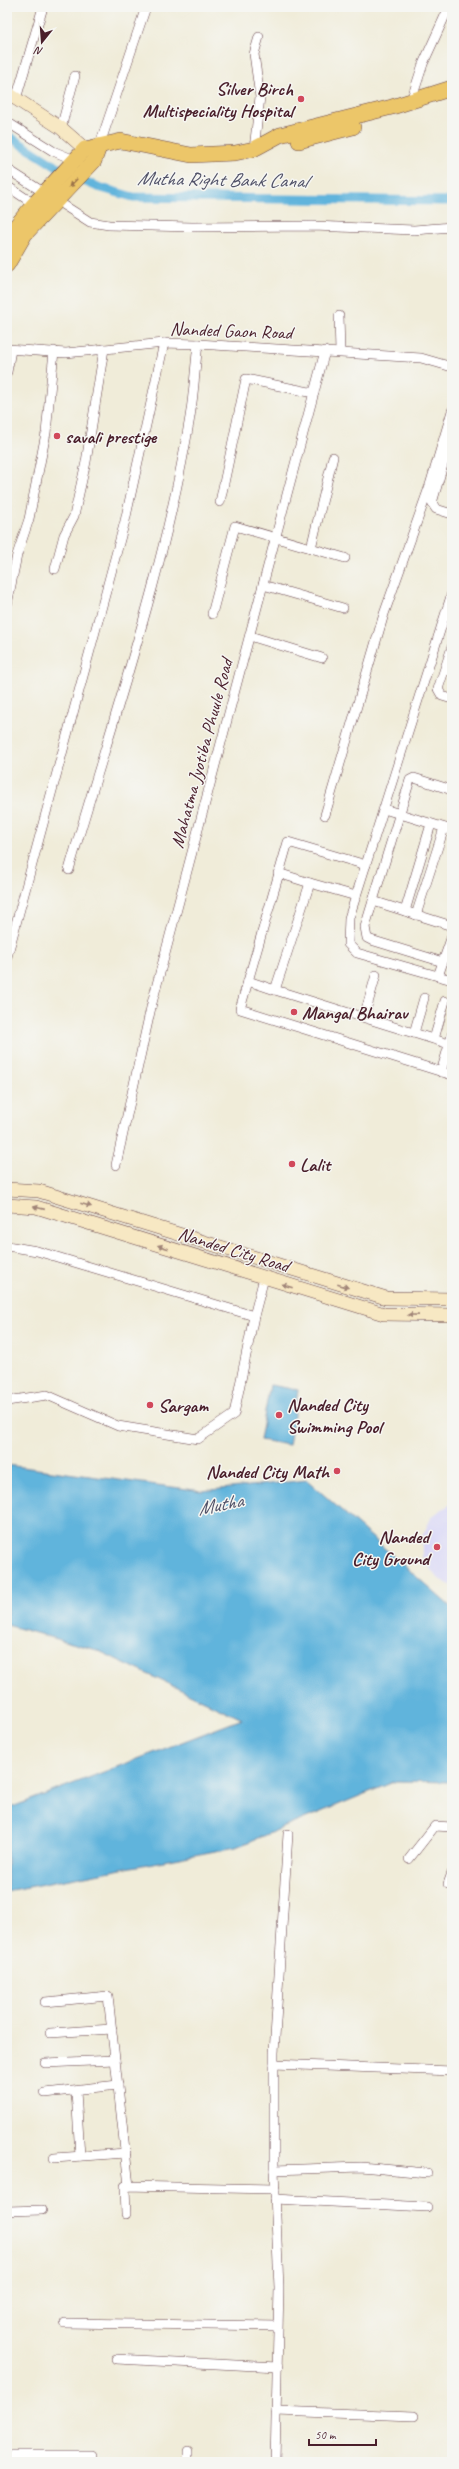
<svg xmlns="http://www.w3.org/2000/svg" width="459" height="2469" viewBox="0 0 459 2469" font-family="Caveat,sans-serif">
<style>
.built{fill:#d9d7f7}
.water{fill:#60b4dc;stroke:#556a84}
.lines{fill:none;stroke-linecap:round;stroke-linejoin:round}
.canal{stroke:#60b4dc;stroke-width:9}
.street-casing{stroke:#633e45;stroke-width:10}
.secondary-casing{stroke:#633e45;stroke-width:14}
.primary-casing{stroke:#633e45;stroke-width:16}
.street{stroke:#fff;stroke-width:9}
.secondary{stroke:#f7e8c3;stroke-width:13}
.primary{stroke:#ecc669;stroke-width:15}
.oneway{fill:#9b724a}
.oneway2{fill:#a08477}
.poi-dot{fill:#d1495b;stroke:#f6f6f2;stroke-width:1.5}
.labels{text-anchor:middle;stroke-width:3;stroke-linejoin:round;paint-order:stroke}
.poi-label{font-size:19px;font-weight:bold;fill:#4a1f2b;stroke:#f6f6f2;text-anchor:start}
.street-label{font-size:19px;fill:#4a1f2b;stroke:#f6f6f2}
.water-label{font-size:20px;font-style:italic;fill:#525369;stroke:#f6f6f2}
</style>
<rect width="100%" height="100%" fill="#f6f6f2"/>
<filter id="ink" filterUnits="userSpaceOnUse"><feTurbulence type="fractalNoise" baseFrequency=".025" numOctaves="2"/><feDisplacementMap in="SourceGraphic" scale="8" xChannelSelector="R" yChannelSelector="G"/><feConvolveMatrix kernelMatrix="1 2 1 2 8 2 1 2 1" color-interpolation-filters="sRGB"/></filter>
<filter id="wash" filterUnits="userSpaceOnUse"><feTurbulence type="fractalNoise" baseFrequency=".012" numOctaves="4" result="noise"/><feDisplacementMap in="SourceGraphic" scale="16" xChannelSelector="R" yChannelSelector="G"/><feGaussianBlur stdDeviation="0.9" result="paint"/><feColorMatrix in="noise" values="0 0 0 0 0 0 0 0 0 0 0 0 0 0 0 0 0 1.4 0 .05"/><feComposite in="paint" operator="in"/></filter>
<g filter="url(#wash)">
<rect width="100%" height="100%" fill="#f0ecd9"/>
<polygon class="built" points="452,1503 452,1586 437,1578 422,1557 422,1537 432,1516"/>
<g class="water">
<polygon points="270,1385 298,1390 289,1445 260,1440"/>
<polygon points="7,1465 202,1491 307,1480 452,1608 452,1782 396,1781 236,1847 7,1891 7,1809 242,1719 97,1650 7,1625"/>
</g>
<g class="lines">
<polyline class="canal" points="7,135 68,174 98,187 133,197 452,201"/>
</g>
</g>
<g filter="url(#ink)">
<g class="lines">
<defs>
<g id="street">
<polyline points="16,99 43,7"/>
<polyline points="411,101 423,64 449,7"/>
<polyline points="7,122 53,151 77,161"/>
<polyline points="61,128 75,76"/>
<polyline points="99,147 146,7"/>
<polyline points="254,149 260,97 254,54 259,37"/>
<polyline points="7,169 90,222 109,225 192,227 313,226 414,230 452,227"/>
<polyline points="7,186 37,206"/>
<polyline points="339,316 340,352"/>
<polyline points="7,349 66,353 164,343 198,344 421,358 452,367"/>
<polyline points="7,372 11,350"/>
<polyline points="452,434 432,503 436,509 452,514"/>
<polyline points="220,502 246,379 314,393"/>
<polyline points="311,548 333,457"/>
<polyline points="55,569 64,535 74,516 86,462 104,349"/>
<polyline points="263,585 343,608"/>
<polyline points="452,593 349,918 348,944 357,953 452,980"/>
<polyline points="7,605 17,555 29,519 46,433 54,351"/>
<polyline points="212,614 235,526 345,558"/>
<polyline points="250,636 322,658"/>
<polyline points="452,647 438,689 442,696 452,699"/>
<polyline points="384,809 452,830"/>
<polyline points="325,815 384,614 430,485 452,411"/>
<polyline points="366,865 288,842 240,1009 452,1075"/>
<path d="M69,870C112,721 165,571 190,417C194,393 195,368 198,344"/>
<polyline points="278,873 310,883"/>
<polyline points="356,896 310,883 275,990 449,1044"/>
<polyline points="373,901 452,926"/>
<polyline points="405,911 431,824"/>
<polyline points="416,915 444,828"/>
<polyline points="7,957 125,521 164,343"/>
<polyline points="443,962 371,940 367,938 365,927 410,780 414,778 452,790"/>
<polyline points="438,976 452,936"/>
<polyline points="248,981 275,990"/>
<polyline points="364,1017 376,975"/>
<polyline points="414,1033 424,998"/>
<polyline points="434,1039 445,1001"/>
<polyline points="441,1072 452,1035"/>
<polyline points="116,1165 152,1003 325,351"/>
<polyline points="7,1246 37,1251 254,1316"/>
<polyline points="7,1401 47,1395 118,1426 198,1439 234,1414 254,1316 264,1278"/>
<polyline points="409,1859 435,1826 452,1827"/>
<polyline points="448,1884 452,1873"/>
<polyline points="45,2002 108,1996 129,2186"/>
<polyline points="50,2033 112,2029"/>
<polyline points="45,2063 115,2060"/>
<polyline points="274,2064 452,2071"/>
<polyline points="76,2091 80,2156"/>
<polyline points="45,2093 118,2085"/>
<polyline points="54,2158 126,2153"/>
<polyline points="274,2170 361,2167 427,2173"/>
<polyline points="275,2199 427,2207"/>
<polyline points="7,2211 42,2210"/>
<polyline points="126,2214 125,2186 275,2189"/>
<polyline points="65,2323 277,2326"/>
<polyline points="116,2359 278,2367"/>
<polyline points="276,2411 414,2416"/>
<polyline points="7,2455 92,2455"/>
<polyline points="188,2462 188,2451"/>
<polyline points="275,2462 279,2288 274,2170 274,2053 288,1834"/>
</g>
<g id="secondary">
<polyline points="7,93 61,128 85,149"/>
<polyline points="7,1189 39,1191 386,1298 452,1299"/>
<polyline points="7,1205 36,1207 384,1314 452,1315"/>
</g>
<g id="primary">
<polyline points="299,141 353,127"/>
<polyline points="7,242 15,227 34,204 85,149 121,141 191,155 235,153 254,149 280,135 392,107 452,88"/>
<polyline points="7,265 25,234 94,161 99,147"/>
</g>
</defs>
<use href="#street" class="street-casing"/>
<use href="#secondary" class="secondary-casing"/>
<use href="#primary" class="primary-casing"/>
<use href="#street" class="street"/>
<use href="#secondary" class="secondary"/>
<use href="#primary" class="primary"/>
</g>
<defs><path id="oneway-solid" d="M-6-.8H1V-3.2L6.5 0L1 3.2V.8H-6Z"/></defs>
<use class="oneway" href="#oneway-solid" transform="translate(73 183) rotate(135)"/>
<g class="oneway2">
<use href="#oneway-solid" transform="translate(86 1205) rotate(17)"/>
<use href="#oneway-solid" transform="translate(39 1208) rotate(-167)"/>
<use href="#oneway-solid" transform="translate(163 1247) rotate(-163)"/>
<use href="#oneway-solid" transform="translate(287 1286) rotate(-162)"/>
<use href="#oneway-solid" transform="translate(343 1286) rotate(17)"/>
<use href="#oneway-solid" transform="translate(413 1315) rotate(-179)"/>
</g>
</g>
<g class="poi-dot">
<circle cx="301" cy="99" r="4"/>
<circle cx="57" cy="436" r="4"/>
<circle cx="294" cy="1012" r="4"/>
<circle cx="292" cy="1164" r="4"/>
<circle cx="150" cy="1405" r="4"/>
<circle cx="279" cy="1415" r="4"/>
<circle cx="337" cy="1471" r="4"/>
<circle cx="437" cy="1547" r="4"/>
</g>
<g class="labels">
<g class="poi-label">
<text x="293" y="95" text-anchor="end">Silver Birch<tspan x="293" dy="22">Multispeciality Hospital</tspan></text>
<text x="65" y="443">savali prestige</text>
<text x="302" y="1019">Mangal Bhairav</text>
<text x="300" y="1171">Lalit</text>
<text x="287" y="1411">Nanded City<tspan x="287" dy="22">Swimming Pool</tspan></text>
<text x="158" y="1412">Sargam</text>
<text x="329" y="1478" text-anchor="end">Nanded City Math</text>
<text x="429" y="1543" text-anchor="end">Nanded<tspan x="429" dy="22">City Ground</tspan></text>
</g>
<g class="street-label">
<text transform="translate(231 330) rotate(2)" y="7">Nanded Gaon Road</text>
<text transform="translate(201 753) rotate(-75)" y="7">Mahatma Jyotiba Phuule Road</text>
<text transform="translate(234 1249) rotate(17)" y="7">Nanded City Road</text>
</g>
<g class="water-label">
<text transform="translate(222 179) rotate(1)" y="7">Mutha Right Bank Canal</text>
<text transform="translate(220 1504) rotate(-11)" y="7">Mutha</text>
</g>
</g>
<rect width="459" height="2469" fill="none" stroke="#f6f6f2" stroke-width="24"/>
<g transform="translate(42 42) rotate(197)" stroke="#f6f6f2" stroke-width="3" paint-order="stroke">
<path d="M0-3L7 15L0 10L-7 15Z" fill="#4a1f2b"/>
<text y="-6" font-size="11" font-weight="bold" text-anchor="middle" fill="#4a1f2b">N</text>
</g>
<path d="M309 2439v6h67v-6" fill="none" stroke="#4a1f2b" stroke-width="2"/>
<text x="315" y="2439" font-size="12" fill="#4a1f2b" stroke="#f6f6f2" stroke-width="3" paint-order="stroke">50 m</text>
</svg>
